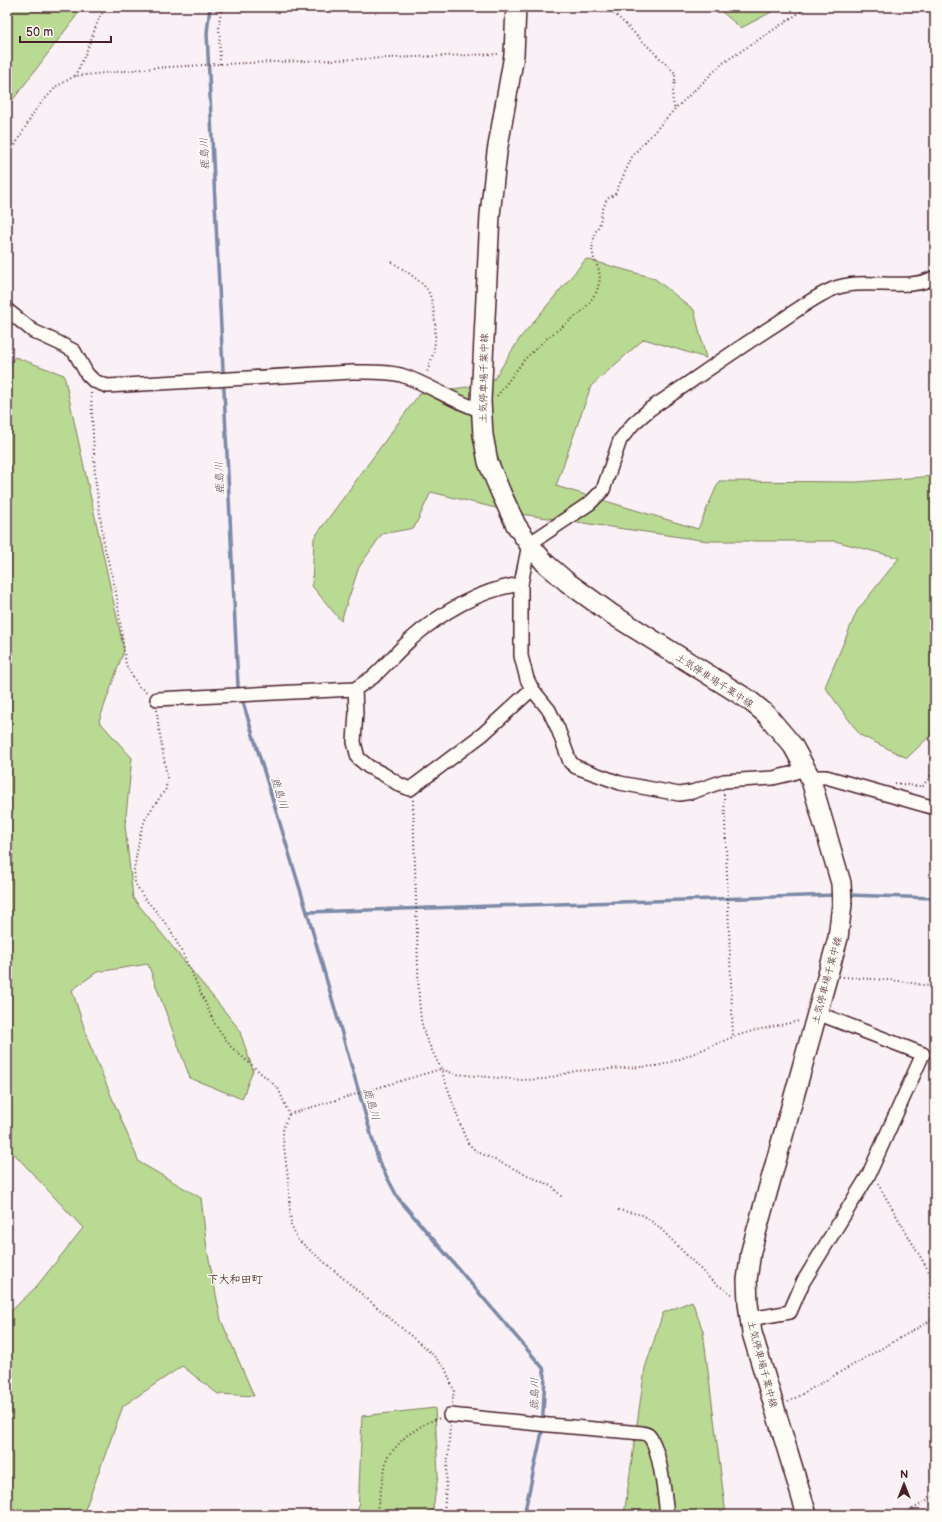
<svg xmlns="http://www.w3.org/2000/svg" width="942" height="1522" viewBox="0 0 942 1522" font-family="'Balsamiq Sans','Klee One',sans-serif">
<style>
.green{fill:#b9da93;stroke:#827c5f}
.lines{fill:none;stroke-linecap:round;stroke-linejoin:round}
.stream{stroke:#7c89a7;stroke-width:3.5}
.street-casing{stroke:#4a1f2b;stroke-width:16}
.secondary-casing{stroke:#4a1f2b;stroke-width:22}
.path{stroke:#4a1f2b;stroke-width:2;stroke-dasharray:1 3;stroke-linecap:butt}
.street{stroke:#fdfcf7;stroke-width:13}
.secondary{stroke:#fdfcf7;stroke-width:19}
.labels{text-anchor:middle;stroke-width:3;stroke-linejoin:round;paint-order:stroke}
.street-label{font-size:10px;fill:#4a1f2b;stroke:#fdfcf7}
.water-label{font-size:11px;font-style:italic;fill:#635469;stroke:#fdfcf7}
.neighbourhood-label{font-size:11px;font-weight:bold;fill:#4a1f2b;stroke:#fdfcf7}
</style>
<rect width="100%" height="100%" fill="#f9f1f6"/>
<filter id="ink" filterUnits="userSpaceOnUse"><feTurbulence type="fractalNoise" baseFrequency=".025" numOctaves="2"/><feDisplacementMap in="SourceGraphic" scale="8" xChannelSelector="R" yChannelSelector="G"/><feConvolveMatrix kernelMatrix="1 2 1 2 8 2 1 2 1" color-interpolation-filters="sRGB"/></filter>
<g filter="url(#ink)">
<g class="green">
<polygon points="7,7 83,7 12,101 7,112"/>
<polygon points="716,7 781,7 741,28"/>
<polygon points="586,259 654,278 694,310 706,358 644,339 591,386 556,486 698,529 719,481 856,482 935,476 935,731 907,758 860,735 825,687 857,611 899,558 835,541 708,541 520,514 431,492 414,528 382,534 359,567 341,621 312,586 314,538 420,393 491,384 520,338"/>
<polygon points="15,357 64,375 124,650 99,721 132,758 125,825 133,898 239,1029 253,1070 242,1099 190,1078 148,964 97,972 72,990 89,1043 139,1162 201,1198 207,1249 221,1320 254,1396 218,1394 182,1366 123,1406 83,1515 7,1515 7,1315 36,1287 83,1228 7,1146 7,367"/>
<polygon points="692,1301 703,1331 726,1515 624,1515 645,1368 663,1313"/>
<polygon points="435,1408 438,1476 432,1515 358,1515 362,1416"/>
</g>
<g class="lines">
<g class="stream">
<polyline points="210,7 207,33 238,686 307,912 379,1162 398,1198 543,1368 545,1376 542,1432 524,1515"/>
<polyline points="848,895 935,898"/>
<polyline points="307,912 836,895"/>
</g>
<defs>
<g id="street">
<path d="M7,310L33,331L59,343L74,351L87,374L94,381L107,386L352,372C368,372 386,371 401,375C429,384 453,402 481,410"/>
<polyline points="355,689 356,712 354,742 358,758 369,767 383,774 400,785 410,789 483,734 532,689"/>
<path d="M157,699L355,689C361,685 367,681 373,677C386,665 397,652 410,640C441,613 479,590 521,584"/>
<path d="M806,768L790,774L773,778L724,781L692,792L679,794L620,783L576,767L570,762L558,729L549,710L532,689L527,679L521,656V584L529,544L590,503L603,490L620,440L633,424L650,409C692,381 734,351 776,324C795,312 813,297 833,289C863,276 908,293 935,277"/>
<polyline points="810,777 826,777 935,808"/>
<polyline points="750,1319 790,1312 803,1282 868,1176 923,1054 817,1013"/>
<path d="M450,1415L549,1425L642,1433C644,1433 646,1434 648,1435C660,1445 665,1498 667,1515"/>
</g>
<polyline id="secondary" points="516,7 514,55 497,152 490,215 481,401 483,435 488,462 501,493 516,525 529,544 545,563 567,582 610,613 749,700 766,714 793,746 810,777 841,883 842,904 838,938 751,1251 747,1280 748,1303 752,1333 807,1515"/>
</defs>
<use href="#street" class="street-casing"/>
<use href="#secondary" class="secondary-casing"/>
<g class="path">
<path d="M562,7L610,12L615,14L675,73C676,89 669,92 675,109"/>
<polyline points="220,64 219,22 222,7"/>
<polyline points="75,76 85,55 100,16 107,7"/>
<polyline points="7,159 36,109 57,86 75,76 154,68 220,64 499,54"/>
<path d="M392,262C404,270 417,278 426,288C435,299 437,335 434,348C433,356 430,364 427,372"/>
<polyline points="91,393 95,476 104,545 116,592 126,665 139,687 147,692"/>
<polyline points="497,396 525,359 546,339 585,309 597,291 600,279 599,270 594,259 592,249 595,233 600,223 602,211 607,199 615,194 633,155 675,109 723,63 808,7"/>
<polyline points="157,710 158,723 167,777 166,789 146,817 140,835 134,869 135,883 144,898 155,910 169,928 183,954 215,1024 231,1047 278,1088 289,1114 283,1128 283,1139 288,1178 291,1225 297,1239 431,1353 445,1368 454,1391 452,1404"/>
<polyline points="895,783 915,786 923,786 935,769"/>
<polyline points="724,794 733,1037"/>
<polyline points="413,800 419,999 421,1020 425,1036 441,1069 463,1132 468,1143 476,1151 553,1187 562,1197"/>
<polyline points="843,977 900,981 935,987"/>
<polyline points="289,1114 441,1069 455,1074 522,1080 545,1079 575,1071 658,1066 680,1059 733,1037 752,1031 799,1021"/>
<polyline points="878,1184 935,1282"/>
<polyline points="618,1210 643,1215 659,1227 712,1281 733,1295"/>
<polyline points="788,1402 935,1318"/>
<polyline points="376,1515 387,1457 406,1436 426,1423 440,1418"/>
<polyline points="444,1515 450,1426"/>
<polyline points="902,1515 935,1496"/>
</g>
<use href="#street" class="street"/>
<use href="#secondary" class="secondary"/>
</g>
</g>
<g class="labels">
<g class="street-label">
<text transform="translate(483 378) rotate(-89)" y="4">土気停車場千葉中線</text>
<text transform="translate(715 680) rotate(33)" y="4">土気停車場千葉中線</text>
<text transform="translate(826 980) rotate(-75)" y="4">土気停車場千葉中線</text>
<text transform="translate(763 1364) rotate(75)" y="4">土気停車場千葉中線</text>
</g>
<g class="water-label">
<text transform="translate(204 154) rotate(-93)" y="4">鹿島川</text>
<text transform="translate(219 478) rotate(-93)" y="4">鹿島川</text>
<text transform="translate(280 793) rotate(73)" y="4">鹿島川</text>
<text transform="translate(372 1104) rotate(74)" y="4">鹿島川</text>
<text transform="translate(534 1394) rotate(-89)" y="4">鹿島川</text>
</g>
<g class="neighbourhood-label">
<text x="235" y="1283">下大和田町</text>
</g>
</g>
<rect width="942" height="1522" fill="none" stroke="#fdfcf7" stroke-width="24"/>
<rect x="12" y="12" width="918" height="1498" fill="none" stroke="#4a1f2b" stroke-width="1.5" filter="url(#ink)"/>
<g transform="translate(904 1484)" stroke="#fdfcf7" stroke-width="3" paint-order="stroke">
<path d="M0-3L7 15L0 10L-7 15Z" fill="#4a1f2b"/>
<text y="-6" font-size="11" font-weight="bold" text-anchor="middle" fill="#4a1f2b">N</text>
</g>
<path d="M20 36v6h91v-6" fill="none" stroke="#4a1f2b" stroke-width="2"/>
<text x="26" y="36" font-size="12" fill="#4a1f2b" stroke="#fdfcf7" stroke-width="3" paint-order="stroke">50 m</text>
</svg>
